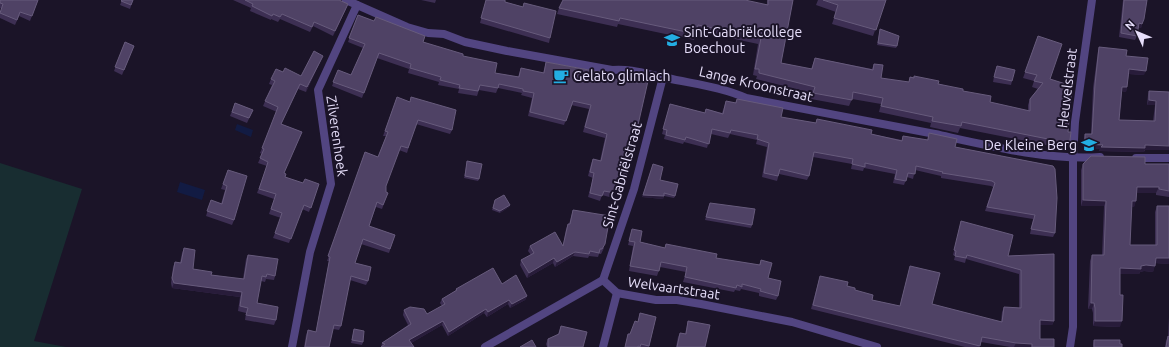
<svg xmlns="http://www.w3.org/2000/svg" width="1169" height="347" viewBox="0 0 1169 347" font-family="Ubuntu,sans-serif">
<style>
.green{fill:#182d31}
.water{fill:#121b43}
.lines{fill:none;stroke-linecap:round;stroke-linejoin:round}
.minor{stroke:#524581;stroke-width:8}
.wall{fill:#3d2f53}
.shaded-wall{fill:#281c3a}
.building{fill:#4f4265;stroke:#675b7c}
.labels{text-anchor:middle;stroke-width:4;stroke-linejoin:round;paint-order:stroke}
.poi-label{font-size:14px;fill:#e7dffb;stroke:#1b1428;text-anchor:start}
.street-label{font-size:14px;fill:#e7dffb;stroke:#1b1428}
</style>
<rect width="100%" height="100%" fill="#1b1428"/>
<polygon class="green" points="0,163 82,189 34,341 66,347 0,347"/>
<g class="water">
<polygon points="237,124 253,130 251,137 235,130"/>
<polygon points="180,182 205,190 202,200 177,192"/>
</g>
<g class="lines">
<g class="minor">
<path d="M346,0L407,27L428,33L444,34L465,42L507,51L612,70C630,68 650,75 667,78C694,84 722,87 746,98C809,110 872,122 935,134C985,145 1049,161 1100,157"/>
<polyline points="1136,158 1169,158"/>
<polyline points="603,280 617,293 656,300 677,300 701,304 792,322 877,347"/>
<polyline points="603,280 634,189 663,77"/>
<polyline points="292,347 310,252 331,184 318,90 357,5"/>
<polyline points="485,347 603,280"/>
<polyline points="603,347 617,293"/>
<polyline points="1070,347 1073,327 1073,158 1075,122 1092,0"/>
</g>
</g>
<g class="wall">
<polygon points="0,0 38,0 30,21 19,16 15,25 0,18 0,12 1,9 0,8"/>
<polygon points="122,0 133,0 130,9 120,5"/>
<polygon points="233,0 339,0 346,9 333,36 313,26 310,32 280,19 278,22 271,19 271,20 250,11 251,8"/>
<polygon points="421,0 436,0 435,3"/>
<polygon points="486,0 505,0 505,2 523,7 524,3 550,38 549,43 480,23"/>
<polygon points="767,0 793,0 781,63 811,69 815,58 872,69 874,64 881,78 909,82 910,77 914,77 914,76 963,91 990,102 1028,111 1028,105 1030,99 1038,89 1032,87 1034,81 1023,78 1038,36 1050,79 1068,132 1068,146 1063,150 1051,148 1051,146 960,128 958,133 930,127 931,123 879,112 881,104 852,99 849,106 811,99 812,93 756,79 757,76 753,75 758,44 697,31 694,40 618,24 617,27 557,14 559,8 767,4"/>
<polygon points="818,0 886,0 873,36 832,24 836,12 816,5"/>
<polygon points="1123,0 1147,0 1141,28 1138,28 1137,36 1135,40 1119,37"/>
<polygon points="358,15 423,42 463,56 495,73 518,77 521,68 543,73 546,62 604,77 638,83 639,80 625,182 623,186 617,185 613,198 602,195 600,201 588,197 593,178 588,176 591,164 593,159 600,161 605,138 583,132 589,109 571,105 564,125 528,116 532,98 521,95 522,93 498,88 496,93 479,90 477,96 458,93 459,89 438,85 439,82 408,73 409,69 377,58 362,98 332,86 338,70 351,75 363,48 348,42"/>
<polygon points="880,29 897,46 896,48 877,45"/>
<polygon points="125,42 134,46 122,75 114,71"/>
<polygon points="1099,47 1126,56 1144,75 1129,74 1126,92 1122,91 1119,120 1153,121 1155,105 1147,105 1148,95 1149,91 1169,92 1144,152 1099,151 1100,149 1083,149 1084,138 1085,134 1091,134 1093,88 1098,51"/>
<polygon points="321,60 306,92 298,89 281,124 302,132 284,173 285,177 303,183 319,184 309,212 302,209 289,243 273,238 281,218 269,214 274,199 257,193 267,166 258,163 262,154 260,153 277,112 263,106 272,85 269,84 271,79 283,72 301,76"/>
<polygon points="997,66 1012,81 1011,85 993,82 995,71"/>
<polygon points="397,97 452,130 450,134 416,124 407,153 399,150 386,186 386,192 388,193 382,209 376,207 369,226 395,235 389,253 361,244 355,263 368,281 366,285 350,280 341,326 339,330 333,329 329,347 304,347 306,335 308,330 316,332 329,261 327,261 365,152 378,157 386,136 383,136"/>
<polygon points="737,99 781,117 816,123 817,119 871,134 902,140 903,136 927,140 929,133 955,147 1053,166 1055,233 1053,237 1030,234 1033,219 985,211 993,187 991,186 941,178 941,176 915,170 913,179 907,177 904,185 893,183 895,174 864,168 863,171 851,169 852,164 813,157 809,176 807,180 779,174 777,181 762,177 767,147 756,144 757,140 730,134 728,138 711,134 707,148 684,142 683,144 664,139 665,135 662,134 670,104 705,113 706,109 722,113 726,101 735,103"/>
<polygon points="235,103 253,110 247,123 230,116"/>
<polygon points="467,161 479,179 478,181 464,178"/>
<polygon points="653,164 660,180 675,196 674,198 664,196 663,199 642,197"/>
<polygon points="1083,164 1145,164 1169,170 1169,197 1156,195 1156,193 1137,193 1134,207 1131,207 1130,245 1155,245 1155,212 1157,206 1169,206 1169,264 1155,263 1153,272 1144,271 1140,272 1139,274 1120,274 1120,327 1093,326 1093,313 1092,309 1088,309 1090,261 1092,255 1102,255 1104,206 1081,206 1081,170"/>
<polygon points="228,170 234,220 232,225 206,216 211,200 221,204 225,190 221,189"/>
<polygon points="495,200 510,205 509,207 500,213 492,210"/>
<polygon points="709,205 752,225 751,228 705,220"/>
<polygon points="573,210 604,248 601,254 599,254 598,257 589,256 588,258 573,256 555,267 553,263 527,278 520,265 521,260 531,255 528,251 530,246 563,245 566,229 568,224 569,224"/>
<polygon points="961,221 1008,256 1054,254 1054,321 1052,325 1040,325 1040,339 1054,347 1010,347 981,342 979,347 965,347 811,309 820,276 847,286 872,300 900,306 910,266 932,304 1001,322 1002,312 1004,307 1019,308 1019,274 966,259 965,263 954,260 955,256 953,255"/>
<polygon points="632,229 640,242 665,248 666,244 716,258 759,265 761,260 768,278 778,296 776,300 759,296 759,293 741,289 740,291 735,290 734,292 683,282 686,272 660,267 657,276 629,271 633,246 628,245"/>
<polygon points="184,248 193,269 211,275 243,279 246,259 248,255 275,276 274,280 266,279 265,282 261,281 257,303 276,320 274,325 245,320 246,313 238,311 240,297 172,288 171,283 173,267 175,262 180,263 182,253"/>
<polygon points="502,284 527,296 525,300 510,308 508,304 487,317 484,313 448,336 442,325 411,343 414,347 381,347 382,343 408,325 403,315 404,310 427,314 442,306 440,303 442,299 455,291 456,289"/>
<polygon points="640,313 656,317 649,347 625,347 628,334 630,334 638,322"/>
<polygon points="1169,317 1169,347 1165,347 1166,341 1168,336"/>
<polygon points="688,321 705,347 676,347 678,337 680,333 685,334"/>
<polygon points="561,326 583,347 547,347 546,344 548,339 558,334"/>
<polygon points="354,329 363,342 362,345 351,343"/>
<polygon points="1094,340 1120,344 1122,347 1093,347 1093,344"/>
</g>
<g class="shaded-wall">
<polygon points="348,4 346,9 333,36 335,31"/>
<polygon points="1144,19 1141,28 1137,28 1139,23"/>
<polygon points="323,56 321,60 306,92 307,87"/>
<polygon points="1129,69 1146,71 1144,75 1128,74"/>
<polygon points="1122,87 1127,87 1126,92 1120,91"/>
<polygon points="1149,100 1156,101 1155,105 1147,105"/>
<polygon points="1070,140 1068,146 1063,150 1065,144"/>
<polygon points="1085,144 1169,146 1169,150 1144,150 1144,152 1099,151 1100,149 1083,149"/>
<polygon points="1137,187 1159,187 1156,193 1135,193"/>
<polygon points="643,195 664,196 663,199 642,197"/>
<polygon points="1083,200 1106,201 1104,206 1081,206"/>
<polygon points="1132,201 1136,201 1134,207 1129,207"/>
<polygon points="510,205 509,207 500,213 500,211"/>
<polygon points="575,252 573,256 555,267 557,262"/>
<polygon points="554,258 553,263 527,278 529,273"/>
<polygon points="1156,258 1169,258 1169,264 1154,263"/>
<polygon points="1146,265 1155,266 1153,272 1144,271 1140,272 1139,274 1118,274 1120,268 1141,266"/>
<polygon points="174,283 242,292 240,297 172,288"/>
<polygon points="527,296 525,300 510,308 512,304"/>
<polygon points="509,300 508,304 487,317 488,312"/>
<polygon points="1091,303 1094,303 1092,309 1088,309"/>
<polygon points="486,309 484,313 448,336 449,332"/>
<polygon points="1040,320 1054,321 1052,325 1038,325"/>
<polygon points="443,321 442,325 408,345 409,340"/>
<polygon points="1095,321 1122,321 1120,327 1093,326"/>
<polygon points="1016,343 1032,344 1031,347 1014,347"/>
</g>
<g class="building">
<polygon points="0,0 38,0 32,16 20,12 17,20 0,13 3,4 0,3"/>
<polygon points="122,0 133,0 131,5 121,1"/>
<polygon points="245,0 339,0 348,4 335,31 314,22 312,27 282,14 280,17 273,14 272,16 252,6 253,4"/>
<polygon points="486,0 505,0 505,2 523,7 524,3 556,11 550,38 481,18"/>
<polygon points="563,0 745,0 768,5 768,0 793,0 781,63 812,69 815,58 873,70 874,64 883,65 881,78 909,82 910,77 914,78 914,76 939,81 938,84 963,89 963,91 991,96 990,102 1030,111 1030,99 1043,83 1034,81 1037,75 1025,72 1038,36 1062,44 1050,79 1072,86 1068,132 1071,132 1070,140 1065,144 1053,141 1053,140 962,122 961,126 932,121 933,117 881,106 883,98 853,92 852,100 813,93 815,87 759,73 759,69 755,69 761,38 698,25 696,34 620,18 619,21 559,8"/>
<polygon points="823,0 886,0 876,30 834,18 838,5"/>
<polygon points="1124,0 1147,0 1144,19 1142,24 1139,23 1137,36 1121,33"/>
<polygon points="358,15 374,21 376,17 425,36 423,42 463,54 463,56 497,63 495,73 519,77 521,68 544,73 546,62 605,73 604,77 638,83 639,80 648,81 625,182 618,180 615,193 604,191 602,196 590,193 594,173 590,172 593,159 601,161 607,134 585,127 591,105 573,101 566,121 530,112 534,93 523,91 523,89 499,84 498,88 480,85 478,91 459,88 460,85 440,80 441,77 410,68 411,64 379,53 364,93 333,82 338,70 351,75 365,44 349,38"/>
<polygon points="880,29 899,36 897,46 878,43"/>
<polygon points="125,42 134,46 124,70 115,67"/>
<polygon points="1099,47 1127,50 1126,56 1148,58 1146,71 1129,69 1127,87 1122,87 1119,120 1155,121 1156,101 1149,100 1149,91 1169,92 1169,146 1145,145 1145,148 1101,147 1103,145 1085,144 1085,134 1092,134 1095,84"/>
<polygon points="314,51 323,56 307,87 300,84 281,124 302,132 284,173 286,174 285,177 303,183 305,179 319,184 311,208 304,205 291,239 275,233 282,213 271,209 276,194 259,189 268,162 260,158 264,149 262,148 278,107 265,101 275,81 271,79 276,69 283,72 285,68 301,76"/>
<polygon points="997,66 1015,70 1012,81 994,77"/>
<polygon points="397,97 410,102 411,97 456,110 452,130 418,120 408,148 401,146 386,186 386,192 388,193 383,205 377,202 369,226 395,235 390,249 363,239 355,263 371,267 368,281 351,276 341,326 334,325 329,347 305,347 308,330 316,332 330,257 328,256 365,152 378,157 388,132 385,131"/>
<polygon points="737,99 783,108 781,117 816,123 817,119 872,130 871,134 902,141 903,136 928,140 929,133 957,139 955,147 1053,166 1055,169 1057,198 1055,233 1031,229 1035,215 987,207 995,183 992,181 942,173 943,172 916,166 915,174 908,173 906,181 895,179 897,170 865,163 865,167 852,164 853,159 814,152 809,176 780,169 778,176 764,173 769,143 757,139 758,135 731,130 730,133 712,129 709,144 686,137 685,140 666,135 667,130 663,129 670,104 705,113 706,109 723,114 726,101 736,103"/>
<polygon points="235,103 253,110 249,118 232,112"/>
<polygon points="1091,156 1145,157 1145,164 1169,164 1169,191 1159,189 1159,187 1137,187 1136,201 1132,201 1130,245 1157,245 1157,206 1169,206 1169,258 1156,258 1155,266 1146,265 1141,266 1141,269 1120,268 1120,295 1123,295 1122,321 1095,321 1095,308 1094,303 1091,303 1092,255 1104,255 1106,201 1083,200 1083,164"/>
<polygon points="467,161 482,164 479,179 465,176"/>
<polygon points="653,164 663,167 660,180 678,184 675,196 664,193 664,196 643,195"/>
<polygon points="228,170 247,176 234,220 207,211 211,200 222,204 227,186 223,184"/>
<polygon points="504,195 510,205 500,211 493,208 495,200"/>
<polygon points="710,203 755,209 752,225 706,217"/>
<polygon points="573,210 610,216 605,244 602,249 600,249 599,253 590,251 589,254 575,252 557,262 554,258 529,273 521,260 534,253 530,246 555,232 563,246 568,224 570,224"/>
<polygon points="961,221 1013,235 1008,256 1054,254 1054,321 1040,320 1040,339 1054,339 1054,347 1032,347 1032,344 1016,343 982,337 980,346 813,305 820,276 848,282 847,286 855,288 855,290 873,295 872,300 900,306 910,266 940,273 932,304 1002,322 1004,307 1021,308 1021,270 967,255 966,258 955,256 956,251 954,250"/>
<polygon points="632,229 642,231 640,242 665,248 666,244 717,254 716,258 760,265 761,260 772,263 768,278 781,281 778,296 760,291 761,289 742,284 742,287 737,285 736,288 685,277 687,267 661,262 659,271 630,266 635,242 629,241"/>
<polygon points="184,248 195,250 193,269 212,272 211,275 244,279 248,255 278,259 275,276 267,274 266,277 262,276 257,303 278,307 276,320 246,315 248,308 240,306 242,292 174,283 172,278 175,262 181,263"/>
<polygon points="493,268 502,284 516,275 527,296 512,304 509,300 488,312 486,309 449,332 443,321 409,340 414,347 381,347 385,344 382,343 411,324 404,310 410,307 424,309 427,314 445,304 442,299 457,290 456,289"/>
<polygon points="640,313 656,317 649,346 641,344 640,347 638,346 638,347 625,347 628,334 630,334 635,321 638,322"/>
<polygon points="688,321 710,325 705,347 677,347 680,333 686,334"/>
<polygon points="561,326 587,332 583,347 548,347 548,339 559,334"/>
<polygon points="354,329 364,331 363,342 352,340"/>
<polygon points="1168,336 1169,337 1169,347 1166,347"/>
<polygon points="532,340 536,347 520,347"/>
<polygon points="1094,340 1120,340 1120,344 1122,344 1122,347 1094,347"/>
</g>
<defs>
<symbol id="school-bare" viewBox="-9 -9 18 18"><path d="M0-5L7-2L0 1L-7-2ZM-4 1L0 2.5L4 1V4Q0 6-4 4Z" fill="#23aee3" stroke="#1b1428" stroke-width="2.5" paint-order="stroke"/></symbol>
<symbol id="cafe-bare" viewBox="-9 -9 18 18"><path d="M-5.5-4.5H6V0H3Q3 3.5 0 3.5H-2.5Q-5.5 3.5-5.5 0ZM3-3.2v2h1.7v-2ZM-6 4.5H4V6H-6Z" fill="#23aee3" stroke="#1b1428" stroke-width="2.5" paint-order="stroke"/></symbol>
</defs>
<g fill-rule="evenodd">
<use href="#school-bare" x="661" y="29" width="22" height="22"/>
<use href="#cafe-bare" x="550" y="65" width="22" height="22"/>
<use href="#school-bare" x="1078" y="134" width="22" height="22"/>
</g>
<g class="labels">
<g class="poi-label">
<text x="684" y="37">Sint-Gabriëlcollege<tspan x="684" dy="16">Boechout</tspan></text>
<text x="573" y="81">Gelato glimlach</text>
<text x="1077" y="150" text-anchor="end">De Kleine Berg</text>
</g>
<g class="street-label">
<text transform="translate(756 84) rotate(13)" y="5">Lange Kroonstraat</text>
<text transform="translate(1067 88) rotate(-83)" y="5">Heuvelstraat</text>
<text transform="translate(337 136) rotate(82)" y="5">Zilverenhoek</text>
<text transform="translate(622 175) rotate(-74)" y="5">Sint-Gabriëlstraat</text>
<text transform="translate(674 288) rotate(8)" y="5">Welvaartstraat</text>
</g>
</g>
<g transform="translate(1137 32) rotate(314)" stroke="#1b1428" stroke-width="3" paint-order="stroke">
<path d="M0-3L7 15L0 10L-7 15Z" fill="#e7dffb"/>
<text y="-6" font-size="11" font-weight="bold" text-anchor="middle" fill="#e7dffb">N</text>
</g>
</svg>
